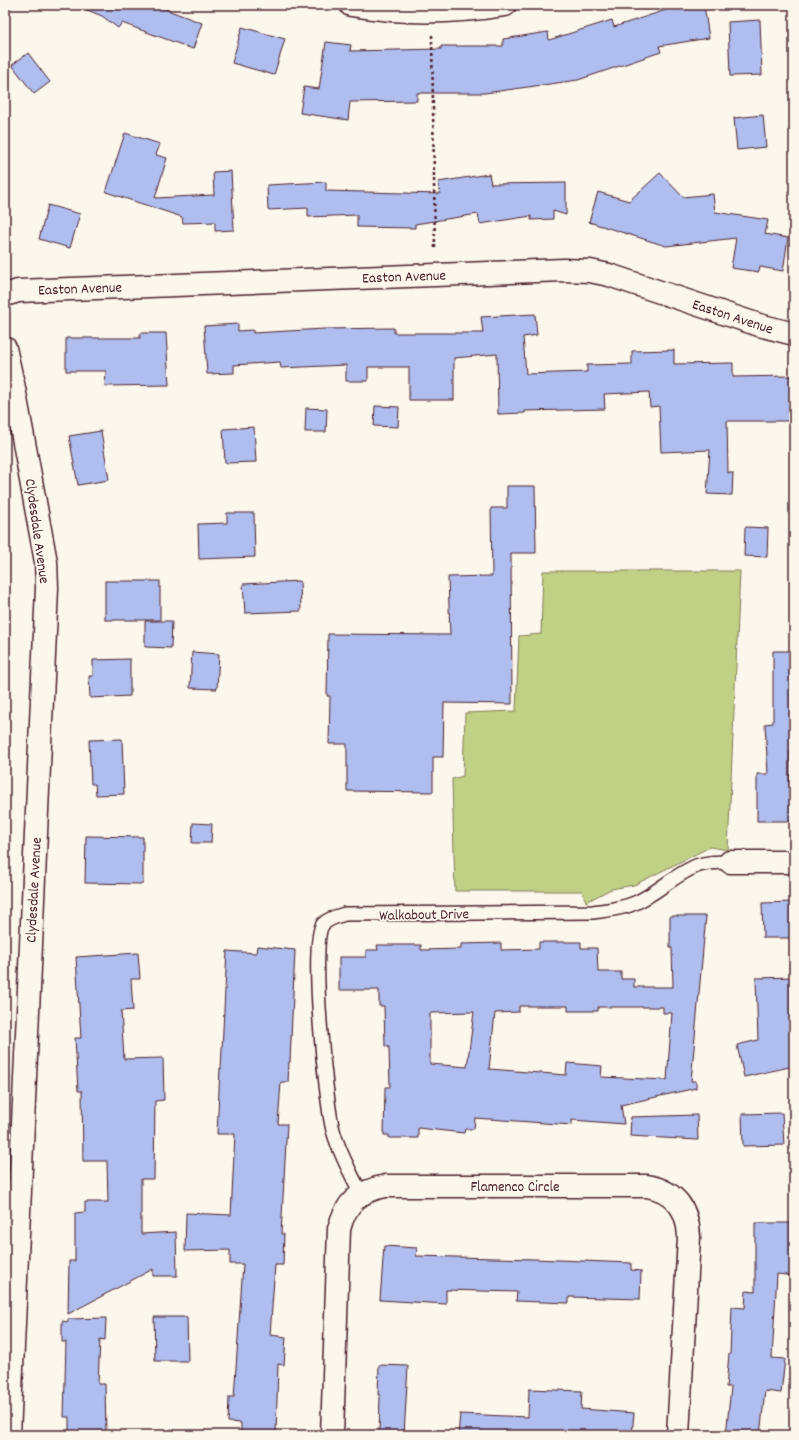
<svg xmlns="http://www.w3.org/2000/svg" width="799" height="1440" viewBox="0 0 799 1440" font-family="Dekko,sans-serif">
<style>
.green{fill:#c0d186;stroke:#857858}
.building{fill:#afbeee;stroke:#4a1f2b;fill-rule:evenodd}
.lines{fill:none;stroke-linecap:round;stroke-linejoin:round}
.service-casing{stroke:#4a1f2b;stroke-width:16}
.minor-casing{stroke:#4a1f2b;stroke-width:25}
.path{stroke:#4a1f2b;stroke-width:2.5;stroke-dasharray:3 3;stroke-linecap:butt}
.service{stroke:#fbf7ec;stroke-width:13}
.minor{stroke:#fbf7ec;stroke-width:22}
.labels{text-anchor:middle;stroke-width:3.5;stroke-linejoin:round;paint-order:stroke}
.street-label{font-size:15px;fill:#4a1f2b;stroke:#fbf7ec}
</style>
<rect width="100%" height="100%" fill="#fbf7ec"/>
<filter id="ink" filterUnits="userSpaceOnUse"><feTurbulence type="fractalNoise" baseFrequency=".025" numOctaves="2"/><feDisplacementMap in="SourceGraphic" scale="8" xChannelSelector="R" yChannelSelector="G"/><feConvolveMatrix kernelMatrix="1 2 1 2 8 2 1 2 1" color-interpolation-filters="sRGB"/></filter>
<g filter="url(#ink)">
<polygon class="green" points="543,571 740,571 728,850 710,847 634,885 611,889 586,902 582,891 455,891 452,779 463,776 465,713 516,711 519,636 541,634"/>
<g class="building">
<polygon points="80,5 154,5 202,23 193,49 122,23 118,28 102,16 80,7"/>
<polygon points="672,5 704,5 709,38 659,46 661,52 578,80 485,93 417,93 417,101 350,102 348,120 300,113 304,87 319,89 326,42 351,45 350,51 441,49 441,46 503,46 503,39 548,32 549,40 612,20 614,27 672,8"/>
<polygon points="760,20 762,75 730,76 728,22"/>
<polygon points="242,27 285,39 274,75 232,63"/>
<polygon points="28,53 50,82 34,94 12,65"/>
<polygon points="763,115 766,147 737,150 734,118"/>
<polygon points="125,133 160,144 156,155 167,158 155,198 214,195 213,172 231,171 234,230 215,231 215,222 183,223 182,217 106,192"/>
<polygon points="660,173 683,197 713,194 715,212 768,220 765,234 788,238 783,271 760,267 759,272 731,268 736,238 666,246 589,222 598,192 629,201"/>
<polygon points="489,174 491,184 566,183 566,215 553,211 553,219 531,220 531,216 480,224 478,214 415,224 415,228 357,227 357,215 308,217 308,208 268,210 267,185 326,182 326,191 440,194 438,182"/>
<polygon points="48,205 80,214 70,248 39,239"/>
<polygon points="535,314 537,335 523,337 526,374 587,372 587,365 632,364 632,351 674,350 674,364 733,363 733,377 792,376 792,421 727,421 728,473 733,473 732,495 707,494 710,450 661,452 659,406 650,407 649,392 604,394 605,409 525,411 525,413 498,414 497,354 454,358 454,400 409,400 409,367 368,367 368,381 346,381 346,365 281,368 280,362 234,365 234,373 207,374 204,326 238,324 238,331 253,330 253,333 324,329 394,328 394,333 483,333 481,317"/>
<polygon points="140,333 166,333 169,385 105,386 106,371 66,371 66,338 140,338"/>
<polygon points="375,406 399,407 398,427 374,426"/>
<polygon points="306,408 327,409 326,432 305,432"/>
<polygon points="254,427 256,462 225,463 223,429"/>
<polygon points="101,431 109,480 78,485 69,436"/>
<polygon points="507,486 535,486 536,553 511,553 512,704 444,703 443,757 433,757 433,792 347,791 347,744 329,744 330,696 327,696 328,634 450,635 448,577 492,576 491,508 507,508"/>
<polygon points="227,513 254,513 255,557 199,559 198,524 227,523"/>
<polygon points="745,527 768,528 767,557 744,556"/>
<rect x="105" y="581" width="55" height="39"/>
<polygon points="300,581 301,611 245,613 243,584"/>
<polygon points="145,621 172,621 171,648 145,647"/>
<polygon points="773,651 794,651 794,752 790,752 790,791 794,791 794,821 757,821 757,774 768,774 765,724 773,723"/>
<polygon points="192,652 219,654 217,689 190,688"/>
<polygon points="130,659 130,696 90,698 89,676 93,676 93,660"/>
<polygon points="122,739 124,794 96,795 95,784 91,784 89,740"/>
<polygon points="193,823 212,824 211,843 192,843"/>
<polygon points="86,836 143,837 143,884 85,883"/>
<polygon points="794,902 794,938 763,938 762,903"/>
<path d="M670,916H706L691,1081H696V1088L621,1105L624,1124L572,1120V1125L475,1118L474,1129H465L464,1133L418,1128V1138H389V1135H384L385,1087H390L389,1047L385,1046L384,1006H379V990H339V957H366V950H378L377,945H421V950L461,949V944L501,943V950L539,949V942H581V948H597L598,972H621V979H634V987H673L672,948H670ZM519,1006H568V1011H598V1007H663V1013H672L667,1080L601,1077L602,1066L567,1063L566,1075L489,1069L495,1013L519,1012ZM474,1012L467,1067L430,1064V1013Z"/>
<polygon points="257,946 295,950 290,1062 289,1062 288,1082 281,1082 278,1124 287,1124 281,1234 284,1234 283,1265 275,1265 270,1335 286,1337 284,1365 278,1364 276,1435 241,1435 241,1423 228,1422 229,1397 234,1397 243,1264 230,1264 230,1250 185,1251 186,1213 231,1215 235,1134 217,1134 220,1068 221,1069 227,951 256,953"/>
<polygon points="138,953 140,979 131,979 133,1010 121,1011 124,1059 163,1058 164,1100 155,1101 154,1179 141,1179 141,1234 176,1232 177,1276 153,1276 153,1269 68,1314 69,1261 75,1261 75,1213 85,1212 85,1202 108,1202 107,1161 83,1161 82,1091 78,1091 75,1038 81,1038 76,957"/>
<polygon points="794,977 794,1066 744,1077 737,1045 758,1040 756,978"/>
<polygon points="782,1113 784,1145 743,1146 742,1114"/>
<polygon points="697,1115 698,1140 630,1136 631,1117"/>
<polygon points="755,1223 794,1223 794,1276 777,1274 772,1358 785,1359 781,1393 765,1391 760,1435 726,1435 731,1387 726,1387 729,1354 730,1354 732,1307 745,1308 746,1291 755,1292"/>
<polygon points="384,1246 417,1248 416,1256 534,1259 631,1263 631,1270 641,1271 640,1299 569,1297 569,1303 516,1301 517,1292 446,1290 446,1304 380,1300"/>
<polygon points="154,1317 187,1317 188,1361 155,1361"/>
<polygon points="106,1318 105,1340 100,1339 98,1384 105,1384 106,1435 69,1435 69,1417 64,1417 66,1342 62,1342 62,1321 68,1322 68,1319"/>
<polygon points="379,1365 408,1366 404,1435 379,1435 380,1395 378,1395"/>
<polygon points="529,1389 582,1391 581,1409 634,1413 632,1435 458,1435 460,1414 528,1417"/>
</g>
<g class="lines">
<defs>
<path id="service" d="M361,1194C351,1173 339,1153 333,1130C326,1104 309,941 323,924C329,918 338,916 345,914L593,912C607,910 622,909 635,903C658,893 676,873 699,865C709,862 720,862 730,862"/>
<g id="minor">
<path d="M351,5C364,7 378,9 391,10C428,13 468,11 505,5"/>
<polyline points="5,295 18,291 564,270 590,271 609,275 759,325 794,334"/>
<polyline points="5,348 14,388 46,562 47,588 9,1435"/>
<polyline points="730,862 794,862"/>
<path d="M332,1435L339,1229C346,1202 359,1191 386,1186H647C676,1191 688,1210 689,1237L678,1435"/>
</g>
</defs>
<use href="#service" class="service-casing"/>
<use href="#minor" class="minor-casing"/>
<polyline class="path" points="432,35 435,250"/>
<use href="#service" class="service"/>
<use href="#minor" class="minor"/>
</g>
</g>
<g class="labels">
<g class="street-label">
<text transform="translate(404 276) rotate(-2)" y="5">Easton Avenue</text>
<text transform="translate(80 288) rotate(-2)" y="5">Easton Avenue</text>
<text transform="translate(733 316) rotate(18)" y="5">Easton Avenue</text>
<text transform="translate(38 531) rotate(82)" y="5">Clydesdale Avenue</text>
<text transform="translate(33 890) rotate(-87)" y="5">Clydesdale Avenue</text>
<text transform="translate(424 914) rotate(-1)" y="5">Walkabout Drive</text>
<text x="515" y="1191">Flamenco Circle</text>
</g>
</g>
<rect width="799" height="1440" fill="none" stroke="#fbf7ec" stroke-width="20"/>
<rect x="10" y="10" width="779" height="1420" fill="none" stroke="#4a1f2b" stroke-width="1.5" filter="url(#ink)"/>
</svg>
